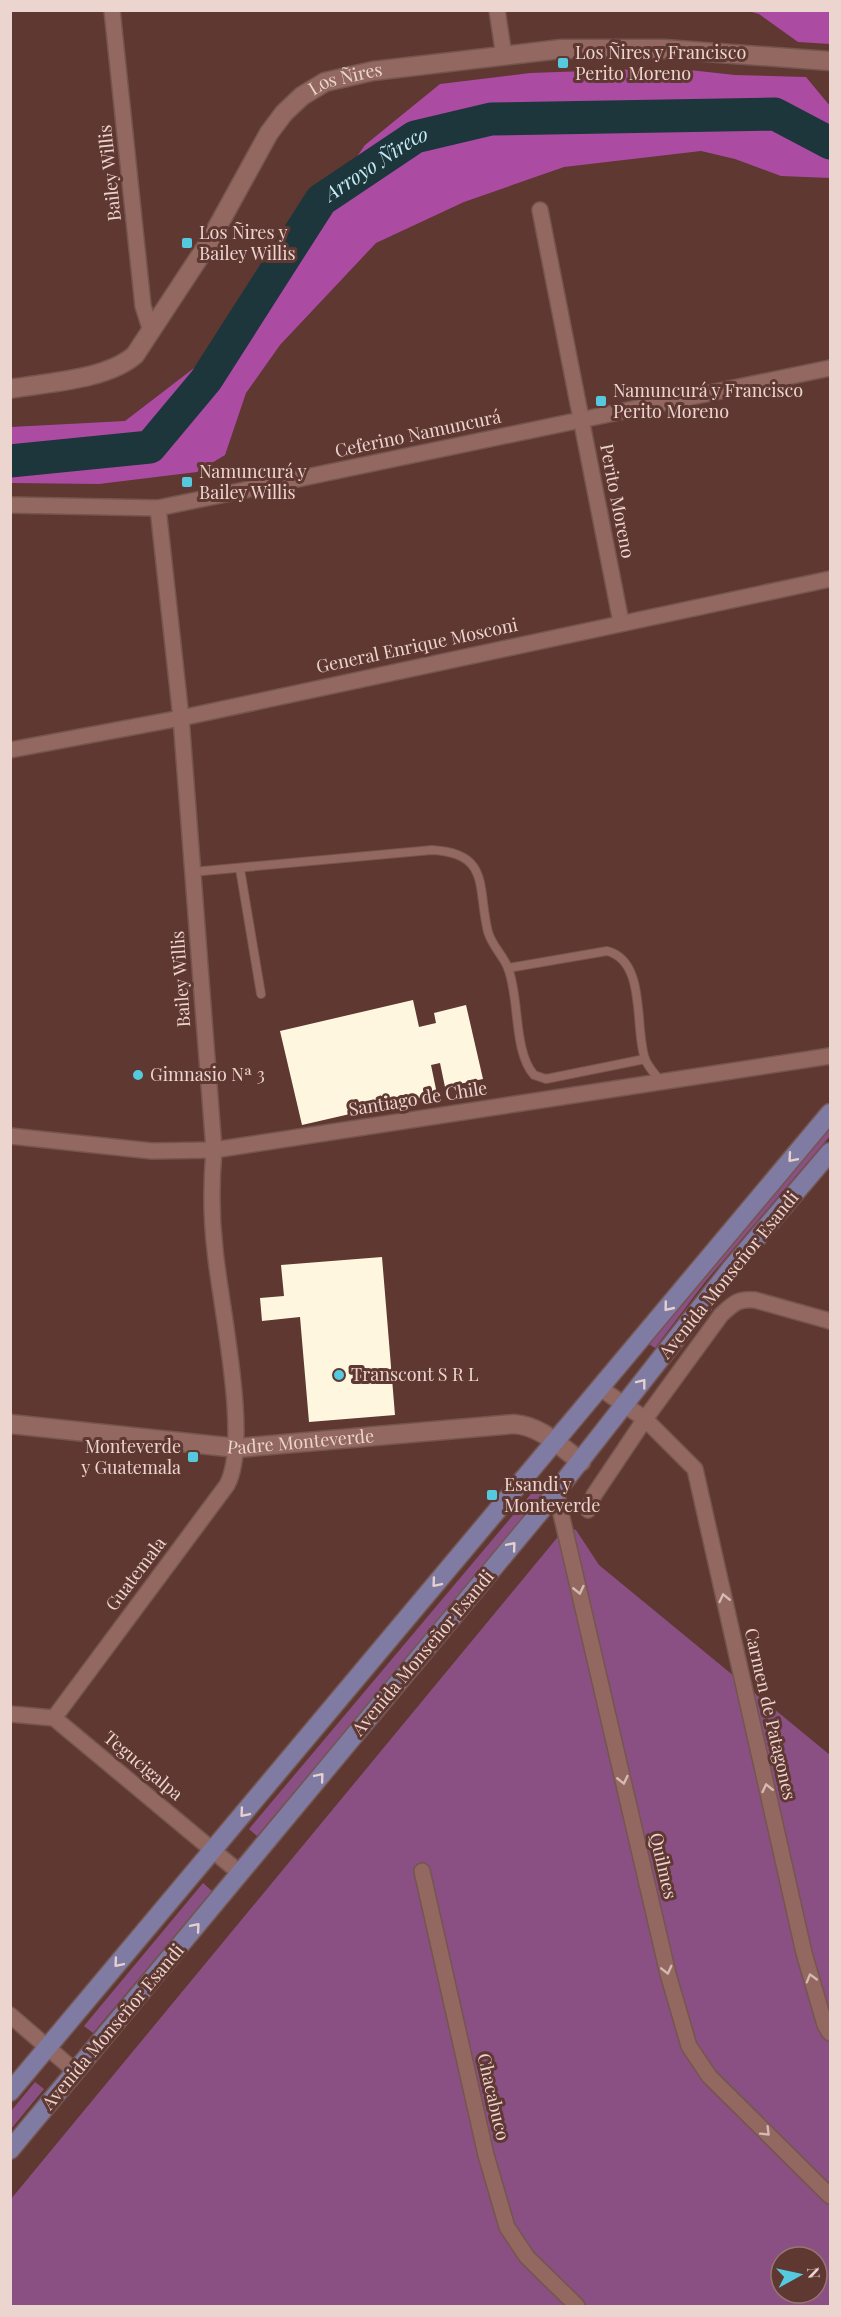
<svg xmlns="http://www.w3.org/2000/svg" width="841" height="2317" viewBox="0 0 841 2317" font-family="'Playfair Display',serif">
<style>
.green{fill:#8b5083;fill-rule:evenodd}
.forest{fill:#ac4ba2}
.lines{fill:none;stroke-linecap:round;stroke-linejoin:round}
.river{stroke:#1c363c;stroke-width:33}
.building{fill:#fef6de}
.service-casing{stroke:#75554f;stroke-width:10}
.minor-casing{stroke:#75554f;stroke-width:18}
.tertiary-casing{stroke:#75554f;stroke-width:21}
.primary-casing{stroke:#75554f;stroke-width:21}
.service{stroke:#926860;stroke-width:8}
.minor{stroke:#926860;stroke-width:15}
.tertiary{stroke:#926860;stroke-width:18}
.primary{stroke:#7f7ba2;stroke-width:18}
.oneway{stroke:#e7d0cd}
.oneway2{stroke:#d6b9b3}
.poi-dot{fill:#55cadf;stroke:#5e3831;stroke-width:2}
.labels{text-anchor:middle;stroke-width:6;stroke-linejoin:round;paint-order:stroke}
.poi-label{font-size:18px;fill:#ecd4cf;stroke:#5e3831;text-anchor:start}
.street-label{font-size:18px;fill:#ecd4cf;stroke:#5e3831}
.water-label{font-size:20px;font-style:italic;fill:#c7ebf3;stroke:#5e3831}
</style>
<rect width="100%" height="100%" fill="#5e3831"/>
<g class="green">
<polygon points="830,1128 830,1136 705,1282 655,1348 649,1344 694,1287"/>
<polygon points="535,1489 543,1497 257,1836 249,1829"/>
<path d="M566,1527L576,1530L599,1565L830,1755V2306H11V2199ZM781,2257H817V2293H781Z"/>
<polygon points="203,1883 212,1891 93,2033 84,2026"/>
<polygon points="35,2082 44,2089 11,2129 11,2111"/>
</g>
<g class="forest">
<polygon points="748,11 830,11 830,44 798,42 759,14"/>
<polygon points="671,68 735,75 806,77 830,106 830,178 781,176 735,159 701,151 564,167 464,202 376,243 280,345 246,393 225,455 197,472 99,484 11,483 11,427 125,421 198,365 257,301 365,145 440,84 530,73"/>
</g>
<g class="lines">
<path class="river" id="s1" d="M10,461L150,447L206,380L321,200L415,137L491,119L775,114L830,143"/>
</g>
<g class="building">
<polygon points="413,1000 419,1027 436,1023 434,1013 466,1005 483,1079 445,1087 440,1063 431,1065 437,1094 302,1125 280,1031"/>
<polygon points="382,1257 395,1415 309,1422 300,1317 262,1321 260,1298 284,1296 281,1265"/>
</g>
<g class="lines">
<defs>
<g id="service">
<polyline points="240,869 261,994"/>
<path d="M192,872L432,850C491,853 477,888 488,932C492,946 503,955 508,968C520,999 513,1051 534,1075L546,1079L645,1059"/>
<path d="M508,968L607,951C647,961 634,1027 645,1059C648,1067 656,1075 661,1082"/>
</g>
<g id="minor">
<polyline points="112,10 143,306 151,331"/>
<polyline points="497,10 504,56"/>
<polyline points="540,210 621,622"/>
<polyline points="10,505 158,508 830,368"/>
<polyline points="10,750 181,718 830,579"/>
<polyline points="10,1136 152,1151 214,1150 830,1056"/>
<polyline points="600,1388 645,1419 695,1469 804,1953 825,2025 830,2033"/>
<polyline points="556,1492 668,1974 689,2046 709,2076 830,2196"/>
<path d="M588,1510L594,1495L645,1419L721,1315C733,1304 738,1298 755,1300L830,1321"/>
<polyline points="10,1714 54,1718 240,1873"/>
<path d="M54,1718L227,1485C251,1441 220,1304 215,1250C211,1216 211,1184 214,1150L181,718L158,508"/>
<polyline points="422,1871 486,2155 507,2227 527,2257 577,2306"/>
<polyline points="10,2015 76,2072"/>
</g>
<g id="tertiary">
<path id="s2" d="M10,389C49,382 106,380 135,355L208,244L269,133L284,113L302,96L325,82L373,71L561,49H664L830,61"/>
<path id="s3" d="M10,1424L237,1448L514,1424C541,1426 560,1446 581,1462"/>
</g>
<g id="primary">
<polyline points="10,2092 830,1113"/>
<polyline points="10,2150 544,1507 733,1266 830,1152"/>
</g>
</defs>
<use href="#service" class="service-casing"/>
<use href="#minor" class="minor-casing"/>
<use href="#tertiary" class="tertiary-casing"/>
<use href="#primary" class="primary-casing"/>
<use href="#service" class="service"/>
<use href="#minor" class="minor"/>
<use href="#tertiary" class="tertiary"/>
<use href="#primary" class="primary"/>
</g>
<defs><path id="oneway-chevron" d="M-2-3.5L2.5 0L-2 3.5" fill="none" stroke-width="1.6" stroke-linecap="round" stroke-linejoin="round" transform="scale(1.5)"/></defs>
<g class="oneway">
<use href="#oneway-chevron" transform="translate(792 1158) rotate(131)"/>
<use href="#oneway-chevron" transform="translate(668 1307) rotate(129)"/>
<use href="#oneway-chevron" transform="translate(642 1383) rotate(-52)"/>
<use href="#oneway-chevron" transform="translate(512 1546) rotate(-50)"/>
<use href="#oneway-chevron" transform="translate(436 1583) rotate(130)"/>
<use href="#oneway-chevron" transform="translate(320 1777) rotate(-50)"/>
<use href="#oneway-chevron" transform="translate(244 1813) rotate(130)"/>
<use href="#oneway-chevron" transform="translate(196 1927) rotate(-50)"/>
<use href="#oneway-chevron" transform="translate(118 1963) rotate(130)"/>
</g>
<g class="oneway2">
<use href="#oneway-chevron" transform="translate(579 1590) rotate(77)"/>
<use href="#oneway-chevron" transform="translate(724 1598) rotate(-103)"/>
<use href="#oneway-chevron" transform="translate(623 1780) rotate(77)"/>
<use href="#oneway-chevron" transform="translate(767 1788) rotate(-103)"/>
<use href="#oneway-chevron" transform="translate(667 1970) rotate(76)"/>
<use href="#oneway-chevron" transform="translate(811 1978) rotate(-106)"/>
<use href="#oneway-chevron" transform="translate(766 2132) rotate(45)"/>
</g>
<g class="poi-dot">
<rect x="557" y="57" width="12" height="12" rx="3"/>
<rect x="181" y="237" width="12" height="12" rx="3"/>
<rect x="595" y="395" width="12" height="12" rx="3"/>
<rect x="181" y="476" width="12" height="12" rx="3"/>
<circle cx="138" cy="1075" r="6"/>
<circle cx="339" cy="1375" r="6"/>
<rect x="187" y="1451" width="12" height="12" rx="3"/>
<rect x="486" y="1489" width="12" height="12" rx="3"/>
</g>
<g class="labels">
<g class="poi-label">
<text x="575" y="59">Los Ñires y Francisco<tspan x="575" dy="21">Perito Moreno</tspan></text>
<text x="199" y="239">Los Ñires y<tspan x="199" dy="21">Bailey Willis</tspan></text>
<text x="613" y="397">Namuncurá y Francisco<tspan x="613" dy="21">Perito Moreno</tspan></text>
<text x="199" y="478">Namuncurá y<tspan x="199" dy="21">Bailey Willis</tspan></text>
<text x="150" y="1081">Gimnasio Nª 3</text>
<text x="351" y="1381">Transcont S R L</text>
<text x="181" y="1453" text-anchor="end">Monteverde<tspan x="181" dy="21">y Guatemala</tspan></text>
<text x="504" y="1491">Esandi y<tspan x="504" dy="21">Monteverde</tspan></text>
</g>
<g class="street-label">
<text dy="6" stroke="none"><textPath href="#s2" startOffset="488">Los Ñires</textPath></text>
<text transform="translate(110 173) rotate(-96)" y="6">Bailey Willis</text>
<text transform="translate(418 434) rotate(-12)" y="6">Ceferino Namuncurá</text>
<text transform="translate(617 501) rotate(79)" y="6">Perito Moreno</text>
<text transform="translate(417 646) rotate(-12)" y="6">General Enrique Mosconi</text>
<text transform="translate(181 979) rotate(-94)" y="6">Bailey Willis</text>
<text transform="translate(418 1099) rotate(-9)" y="6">Santiago de Chile</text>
<text transform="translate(729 1275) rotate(-51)" y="6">Avenida Monseñor Esandi</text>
<text dy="6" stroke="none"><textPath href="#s3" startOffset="292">Padre Monteverde</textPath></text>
<text transform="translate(136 1574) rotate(-53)" y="6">Guatemala</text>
<text transform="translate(423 1653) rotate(-50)" y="6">Avenida Monseñor Esandi</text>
<text transform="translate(770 1714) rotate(77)" y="6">Carmen de Patagones</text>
<text transform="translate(143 1766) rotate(40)" y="6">Tegucigalpa</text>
<text transform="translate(663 1866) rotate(77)" y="6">Quilmes</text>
<text transform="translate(113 2027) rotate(-50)" y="6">Avenida Monseñor Esandi</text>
<text transform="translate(493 2097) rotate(77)" y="6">Chacabuco</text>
</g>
<g class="water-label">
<text dy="7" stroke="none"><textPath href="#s1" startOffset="508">Arroyo Ñireco</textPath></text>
</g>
</g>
<rect width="841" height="2317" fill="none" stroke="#ecd4cf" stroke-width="24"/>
<g transform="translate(799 2275) rotate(82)"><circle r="28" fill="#5e3831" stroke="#977670" stroke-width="1.5"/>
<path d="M0-4.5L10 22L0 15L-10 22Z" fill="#55cadf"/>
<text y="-9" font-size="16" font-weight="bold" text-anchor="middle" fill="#ecd4cf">N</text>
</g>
</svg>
